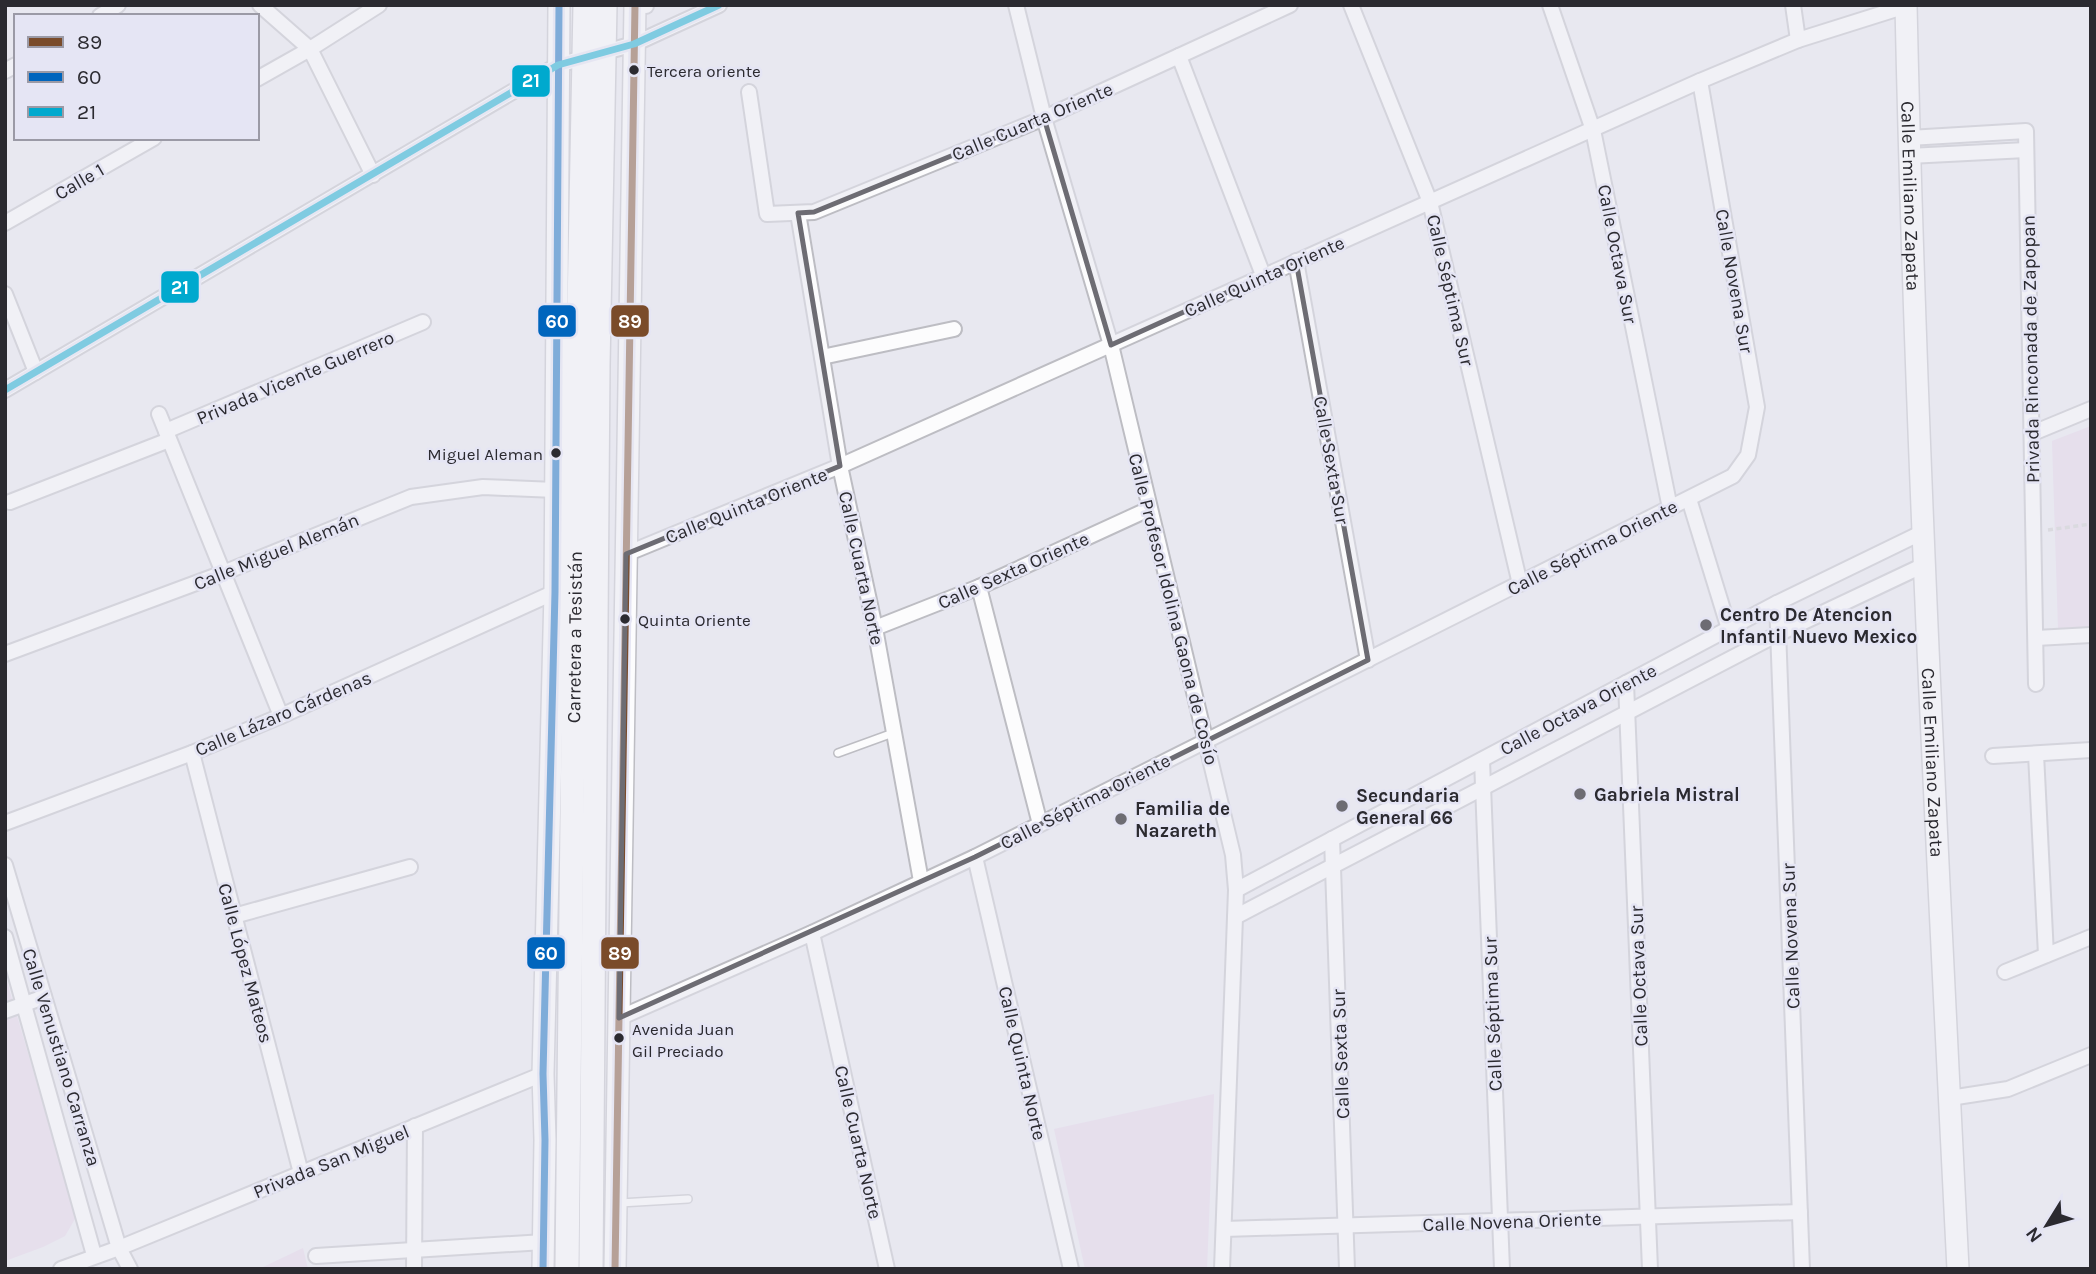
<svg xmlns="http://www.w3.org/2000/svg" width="2096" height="1274" viewBox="0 0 2096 1274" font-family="Karla,sans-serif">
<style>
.green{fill:#e4d4e7}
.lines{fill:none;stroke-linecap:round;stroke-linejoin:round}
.lane-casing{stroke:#bdbdc3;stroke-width:10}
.street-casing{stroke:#bdbdc3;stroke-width:18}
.secondary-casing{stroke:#bdbdc3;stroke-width:24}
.primary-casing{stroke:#bdbdc3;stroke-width:26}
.path{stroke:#c9c9cb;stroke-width:3.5;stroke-dasharray:5 3.5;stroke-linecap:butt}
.lane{stroke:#fcfcfd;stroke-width:7}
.street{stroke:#fcfcfd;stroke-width:14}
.secondary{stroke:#fcfcfd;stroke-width:21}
.primary{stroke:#fcfcfd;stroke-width:23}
.bus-1-casing{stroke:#e5e5f4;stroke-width:12}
.bus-2-casing{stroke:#e5e5f4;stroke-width:12}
.bus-3-casing{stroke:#e5e5f4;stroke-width:12}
.bus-1{stroke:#7a4b2a;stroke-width:7}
.bus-2{stroke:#0065bd;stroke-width:7}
.bus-3{stroke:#00a9ce;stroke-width:7}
.marked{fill:none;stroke:#6d6c73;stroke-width:5;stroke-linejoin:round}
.bus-dot{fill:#2b2a30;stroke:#e5e5f4;stroke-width:2.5}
.poi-dot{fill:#6d6c73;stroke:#e5e5f4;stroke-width:2.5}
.labels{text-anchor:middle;stroke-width:5;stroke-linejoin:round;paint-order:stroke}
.bus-label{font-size:17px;fill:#2b2a30;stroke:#e5e5f4;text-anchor:start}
.street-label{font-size:19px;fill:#2b2a30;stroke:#e5e5f4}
.poi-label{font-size:19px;font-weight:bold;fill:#2b2a30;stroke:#e5e5f4;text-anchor:start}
.line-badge{stroke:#e5e5f4;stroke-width:2.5}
.badge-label{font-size:19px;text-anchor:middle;font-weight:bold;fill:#fff}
</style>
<rect width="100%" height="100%" fill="#e8e8f0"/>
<g class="green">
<polygon points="2091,426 2091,627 2058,628 2052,441"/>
<polygon points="5,975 76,1217 65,1236 43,1247 5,1261"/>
<polygon points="1214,1094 1207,1269 1085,1269 1054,1129"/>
<polygon points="303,1248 308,1269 259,1269"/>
</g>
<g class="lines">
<defs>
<g id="lane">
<polyline points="838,753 893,733"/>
<polyline points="620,1203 688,1199"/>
</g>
<g id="street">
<polyline points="260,5 310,49 373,175"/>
<polyline points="646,5 646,6"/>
<polyline points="1016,5 1044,118 1111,345 1233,855 1236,890 1222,1269"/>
<polyline points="1351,5 1430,202 1520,584"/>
<polyline points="1550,5 1593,130 1670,508"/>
<polyline points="1793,5 1798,40"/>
<polyline points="100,16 118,5"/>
<polyline points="1179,56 1263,275"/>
<polyline points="5,71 16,65"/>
<polyline points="257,79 310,49 379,5"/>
<polyline points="749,92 767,214 814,212 1044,118 1290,5"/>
<polyline points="1909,138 2026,131 2036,684"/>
<polyline points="1909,156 2026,150"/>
<polyline points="798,213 840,466 875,628 921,881"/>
<polyline points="5,223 154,138"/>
<polyline points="1296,261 1368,660"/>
<polyline points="5,294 36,372"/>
<polyline points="822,357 954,329"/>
<polyline points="5,390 558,65 634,44 719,5"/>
<polyline points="159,414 281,716"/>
<polyline points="166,431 423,322"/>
<polyline points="2033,433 2091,409"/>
<polyline points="1689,499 1729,629"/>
<polyline points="10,502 169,440"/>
<polyline points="626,554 840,466 1700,81 1798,40 1906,6"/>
<polyline points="979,587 1040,824"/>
<polyline points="1777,603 1802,1269"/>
<polyline points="875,628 979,587 1149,509"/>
<polyline points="2036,638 2091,635"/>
<polyline points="5,654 223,573 411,497 483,487 555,490"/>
<polyline points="1626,683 1650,1269"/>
<polyline points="192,753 301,1173"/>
<polyline points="2036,754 2046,955"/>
<polyline points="1993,756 2091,750"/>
<polyline points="1482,760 1502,1269"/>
<polyline points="5,823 192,753 281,716 555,592"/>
<polyline points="1332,839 1347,1269"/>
<polyline points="975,857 1071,1269"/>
<polyline points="5,865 119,1248 130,1269"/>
<polyline points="1236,890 1777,603 1923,532"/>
<polyline points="234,916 410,867"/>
<polyline points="1235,917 1778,634 1924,565"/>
<polyline points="812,933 887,1269"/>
<polyline points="5,937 94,1255"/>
<polyline points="2005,972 2091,937"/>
<polyline points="5,1011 44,997"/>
<polyline points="619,1018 812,933 975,857 1733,476 1748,455 1757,407 1700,81"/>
<polyline points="1950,1098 2008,1089 2091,1055"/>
<polyline points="1224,1229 1800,1212"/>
<polyline points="316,1256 544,1242"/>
<polyline points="61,1269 119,1248 543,1074"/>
<polyline points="414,1269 415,1126"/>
</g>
<g id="secondary">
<path id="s1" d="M1906,5C1915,427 1937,848 1958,1269"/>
<polyline points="543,1269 545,1140 543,1074 555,592 559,5"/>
<polyline points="615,1269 635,5"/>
</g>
<g id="primary">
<path id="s2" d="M567,1269L576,461L585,5"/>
<polyline points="591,1269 598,366 605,5"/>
</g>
</defs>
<use href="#lane" class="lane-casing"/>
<use href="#street" class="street-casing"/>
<use href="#secondary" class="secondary-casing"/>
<use href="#primary" class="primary-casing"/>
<polyline class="path" points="2048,530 2091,524"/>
<use href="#lane" class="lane"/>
<use href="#street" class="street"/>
<use href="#secondary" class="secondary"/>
<use href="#primary" class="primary"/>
<defs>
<polyline id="bus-1" points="615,1269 635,5"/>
<polyline id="bus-2" points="543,1269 545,1140 543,1074 555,592 559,5"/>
<polyline id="bus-3" points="5,390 558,65 634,44 719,5"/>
</defs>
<use href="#bus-1" class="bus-1-casing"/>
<use href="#bus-2" class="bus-2-casing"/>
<use href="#bus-3" class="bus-3-casing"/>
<use href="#bus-1" class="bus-1"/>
<use href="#bus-2" class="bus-2"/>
<use href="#bus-3" class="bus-3"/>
</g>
<path d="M0 0H2096V1274H0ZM1044,118L1111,345L1296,261L1368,660L975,857L619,1018L626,554L840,466L798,213L814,212Z" fill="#e8e8f0" fill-opacity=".55" fill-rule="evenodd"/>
<path class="marked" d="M1044,118L1111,345L1296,261L1368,660L975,857L619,1018L626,554L840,466L798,213L814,212Z"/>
<g class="bus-dot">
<circle cx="634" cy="70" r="6"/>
<circle cx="556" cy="453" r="6"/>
<circle cx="625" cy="619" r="6"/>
<circle cx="619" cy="1038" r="6"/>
</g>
<g class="poi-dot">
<circle cx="1706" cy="625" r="7"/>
<circle cx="1580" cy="794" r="7"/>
<circle cx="1342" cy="806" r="7"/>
<circle cx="1121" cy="819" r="7"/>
</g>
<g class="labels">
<g class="bus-label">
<text x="647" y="77">Tercera oriente</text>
<text x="543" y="460" text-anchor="end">Miguel Aleman</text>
<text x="638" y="626">Quinta Oriente</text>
<text x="632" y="1035">Avenida Juan<tspan x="632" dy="22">Gil Preciado</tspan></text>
</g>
<g class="street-label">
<text transform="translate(1032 121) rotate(-23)" y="7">Calle Cuarta Oriente</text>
<text transform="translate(79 181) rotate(-30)" y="7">Calle 1</text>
<text dy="7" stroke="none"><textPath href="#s1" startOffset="191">Calle Emiliano Zapata</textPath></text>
<text transform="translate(1618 254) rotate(79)" y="7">Calle Octava Sur</text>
<text transform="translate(1264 276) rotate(-24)" y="7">Calle Quinta Oriente</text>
<text transform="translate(1735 281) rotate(80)" y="7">Calle Novena Sur</text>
<text transform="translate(1451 290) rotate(77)" y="7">Calle Séptima Sur</text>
<text transform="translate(2030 349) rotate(-91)" y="7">Privada Rinconada de Zapopan</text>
<text transform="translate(295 377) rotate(-23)" y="7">Privada Vicente Guerrero</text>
<text transform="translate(1332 460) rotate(80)" y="7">Calle Sexta Sur</text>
<text transform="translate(746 505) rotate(-22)" y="7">Calle Quinta Oriente</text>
<text transform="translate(1592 547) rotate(-27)" y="7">Calle Séptima Oriente</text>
<text transform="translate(276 551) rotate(-22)" y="7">Calle Miguel Alemán</text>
<text transform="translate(862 568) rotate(78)" y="7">Calle Cuarta Norte</text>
<text transform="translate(1013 570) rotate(-24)" y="7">Calle Sexta Oriente</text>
<text transform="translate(1174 609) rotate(76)" y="7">Calle Profesor Idolina Gaona de Cosío</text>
<text dy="7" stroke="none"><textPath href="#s2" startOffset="632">Carretera a Tesistán</textPath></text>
<text transform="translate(1578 709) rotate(-28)" y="7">Calle Octava Oriente</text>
<text transform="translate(283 713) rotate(-23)" y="7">Calle Lázaro Cárdenas</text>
<text dy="7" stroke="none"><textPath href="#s1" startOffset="758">Calle Emiliano Zapata</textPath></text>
<text transform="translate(1085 801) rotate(-27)" y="7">Calle Séptima Oriente</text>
<text transform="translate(1790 936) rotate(-92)" y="7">Calle Novena Sur</text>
<text transform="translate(246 963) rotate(75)" y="7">Calle López Mateos</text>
<text transform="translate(1638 976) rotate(-92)" y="7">Calle Octava Sur</text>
<text transform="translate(1492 1014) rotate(-92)" y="7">Calle Séptima Sur</text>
<text transform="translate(1340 1054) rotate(-92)" y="7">Calle Sexta Sur</text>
<text transform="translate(62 1057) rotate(73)" y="7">Calle Venustiano Carranza</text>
<text transform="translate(1023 1063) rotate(77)" y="7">Calle Quinta Norte</text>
<text transform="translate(859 1142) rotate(77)" y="7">Calle Cuarta Norte</text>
<text transform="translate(331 1161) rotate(-22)" y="7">Privada San Miguel</text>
<text transform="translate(1512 1221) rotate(-2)" y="7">Calle Novena Oriente</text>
</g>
<g class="poi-label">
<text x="1720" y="621">Centro De Atencion<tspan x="1720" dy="22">Infantil Nuevo Mexico</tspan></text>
<text x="1594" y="801">Gabriela Mistral</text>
<text x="1356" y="802">Secundaria<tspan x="1356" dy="22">General 66</tspan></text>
<text x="1135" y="815">Familia de<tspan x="1135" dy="22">Nazareth</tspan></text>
</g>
</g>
<g class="line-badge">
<rect x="511" y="64" width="40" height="34" rx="7" fill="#00a9ce"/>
<rect x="160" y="270" width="40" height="34" rx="7" fill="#00a9ce"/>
<rect x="610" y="304" width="40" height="34" rx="7" fill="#7a4b2a"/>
<rect x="537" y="304" width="40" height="34" rx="7" fill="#0065bd"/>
<rect x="600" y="936" width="40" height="34" rx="7" fill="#7a4b2a"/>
<rect x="526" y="936" width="40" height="34" rx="7" fill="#0065bd"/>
</g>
<g class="badge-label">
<text x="531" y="87">21</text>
<text x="180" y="294">21</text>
<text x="630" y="328">89</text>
<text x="557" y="328">60</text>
<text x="620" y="960">89</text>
<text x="546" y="960">60</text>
</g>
<rect width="2096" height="1274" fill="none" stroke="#2b2a30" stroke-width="14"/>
<rect x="14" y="14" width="245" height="126" fill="#e5e5f4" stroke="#9b9aa6" stroke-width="2"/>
<rect x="28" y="37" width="35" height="10" fill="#7a4b2a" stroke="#9b9aa6" stroke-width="2"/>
<text x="77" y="49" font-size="21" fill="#2b2a30">89</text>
<rect x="28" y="72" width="35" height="10" fill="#0065bd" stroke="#9b9aa6" stroke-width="2"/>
<text x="77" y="84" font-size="21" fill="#2b2a30">60</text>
<rect x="28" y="107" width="35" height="10" fill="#00a9ce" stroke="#9b9aa6" stroke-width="2"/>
<text x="77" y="119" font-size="21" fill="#2b2a30">21</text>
<g transform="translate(2047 1225) rotate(233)" stroke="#e5e5f4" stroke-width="5" paint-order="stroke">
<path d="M0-5L12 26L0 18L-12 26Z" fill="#2b2a30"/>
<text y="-10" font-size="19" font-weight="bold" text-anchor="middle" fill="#2b2a30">N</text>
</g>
</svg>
